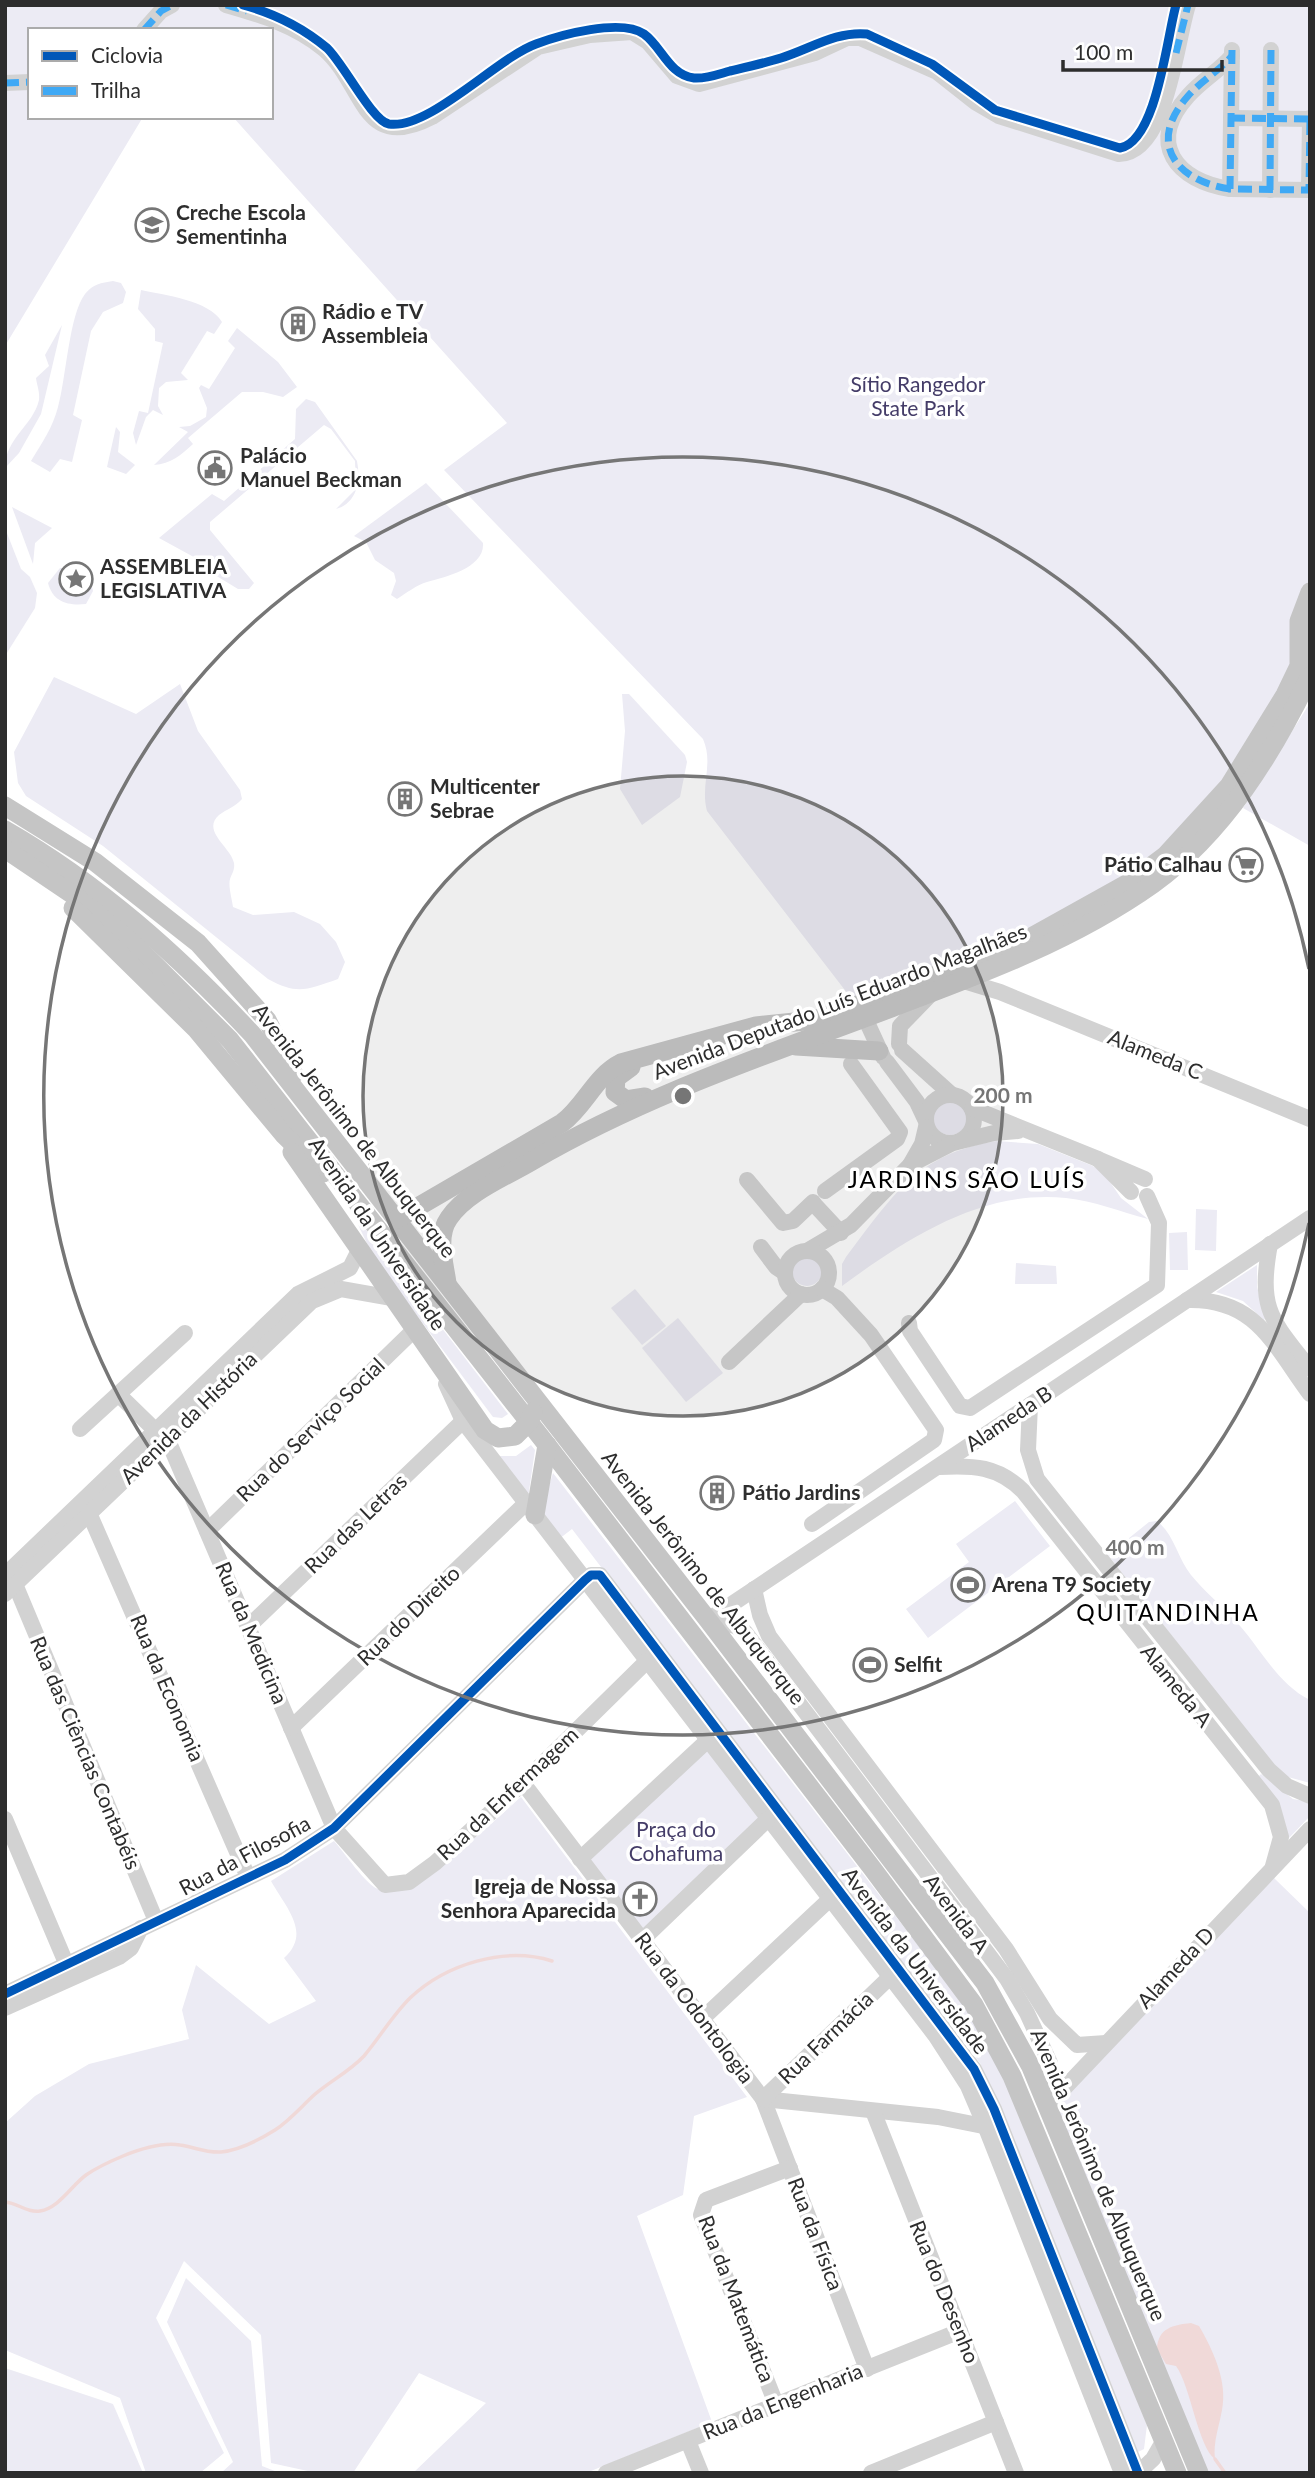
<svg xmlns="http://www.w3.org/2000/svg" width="1315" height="2478" viewBox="0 0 1315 2478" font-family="Lato,sans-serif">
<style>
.green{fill:#ecebf4}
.water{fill:#f0d9d8}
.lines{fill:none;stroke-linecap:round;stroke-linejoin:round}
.stream{stroke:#f0d9d8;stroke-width:3.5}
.minor{stroke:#d2d2d2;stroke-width:16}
.major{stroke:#c5c5c5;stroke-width:19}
.quiet{stroke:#3fa9f5;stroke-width:7;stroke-dasharray:14 7;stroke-linecap:butt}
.cycleway-casing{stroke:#fff;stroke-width:13}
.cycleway{stroke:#0057b8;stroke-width:9}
.ring{fill:none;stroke:#767676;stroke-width:3.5}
.labels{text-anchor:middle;stroke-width:7;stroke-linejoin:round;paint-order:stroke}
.poi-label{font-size:21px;font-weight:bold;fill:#2d2d2d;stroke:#fff;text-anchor:start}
.park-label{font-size:21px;fill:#443c68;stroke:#fff}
.street-label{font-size:21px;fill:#2d2d2d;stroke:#fff}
.neighbourhood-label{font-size:23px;letter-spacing:2px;fill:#000;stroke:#fff}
.quarter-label{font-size:24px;letter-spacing:2px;fill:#000;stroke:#fff}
.centre{fill:#767676;stroke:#fff;stroke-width:3.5}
.ring-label{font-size:21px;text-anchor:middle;font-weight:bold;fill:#767676;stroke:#fff;stroke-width:7;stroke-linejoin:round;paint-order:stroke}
</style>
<rect width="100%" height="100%" fill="#fff"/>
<g class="green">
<path d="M5,5H1310V577L1294,631L1289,675L1206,807L1142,866L1002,945L851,998L707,811C700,785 714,764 703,739L444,470L507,423L233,117H271V30H30V117H143L5,346Z"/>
<path d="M113,281L121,283L126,292L123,303L103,312L91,331L73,415L82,420L72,462L60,459L50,472L31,461C42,443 53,427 58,407C66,379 69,315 85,294C93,284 101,283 113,281Z"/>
<path d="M141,290C164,295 209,300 222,322L214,334L207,331L181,373L188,380L166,382L159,388L158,406L163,415L153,410L146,417L136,445L133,433L139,411L148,413L163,343L155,341V329L138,309Z"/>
<path d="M62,325L41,414L19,453L5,468C5,438 33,426 39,400C40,392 37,386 36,378L49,366L45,355Z"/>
<path d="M237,328L278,362L297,387L283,397L263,392H242L188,438L193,444C181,455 171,464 154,465L188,432L179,427L190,426L206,417L207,408L199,388L201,385L209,389L235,348L228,341Z"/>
<path d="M306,399L315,402L357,461C361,481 357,503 336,509L356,489L355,461L331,429L324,425L210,522V530L254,583L249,589H238L210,572L212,567L159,538L212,494L224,501L295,439L296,409Z"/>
<polygon points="116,427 120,432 118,452 135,465 126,474 107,467"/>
<path d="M426,483L483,543C485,568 445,577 427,582C417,585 406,593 397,599L391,595L396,581L394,573L375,560L366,542L354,536Z"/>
<polygon points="12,507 52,528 35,543 33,564"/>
<polygon points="5,528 21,569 30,577 37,593 35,608 5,656"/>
<path d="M60,568H71L90,579L93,591L86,604C68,606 53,602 48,583Z"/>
<path d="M54,677L136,714L180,684L198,731L240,790L242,799C235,807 227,809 219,815C201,831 231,847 234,863C235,870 232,873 230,879C228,886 232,899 233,907L253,915L294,912L320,924L336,942L345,962L338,979C307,990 297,995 268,979L103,846L26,796L18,783L14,752Z"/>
<polygon points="622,694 629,694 685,755 687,762 680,797 642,825 620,789 625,731"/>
<polygon points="1310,703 1310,846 1243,808"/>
<circle cx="950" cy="1118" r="17"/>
<path d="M997,1141L1038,1144L1093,1166L1104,1173L1121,1198L1148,1219C1121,1212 1094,1201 1066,1198C982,1189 906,1239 842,1286V1264L846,1257C892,1197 917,1153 997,1141Z"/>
<polygon points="1196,1209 1217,1210 1216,1251 1195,1250"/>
<polygon points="351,1210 508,1414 502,1418 493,1417 374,1258"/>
<polygon points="1187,1232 1188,1270 1170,1270 1169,1233"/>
<circle cx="807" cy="1271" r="15"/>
<polygon points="1016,1263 1056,1266 1057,1284 1015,1284"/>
<polygon points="1257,1265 1257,1287 1266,1318 1264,1320 1243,1301 1216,1292"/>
<polygon points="635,1289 666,1326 642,1345 611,1308"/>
<polygon points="678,1318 723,1373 686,1402 642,1348"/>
<polygon points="531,1445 535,1450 528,1498 495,1456 516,1456"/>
<polygon points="553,1473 969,2011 999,2062 1147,2425 1144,2449 1136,2453 980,2063 572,1529 559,1539 540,1514"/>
<polygon points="1015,1501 1050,1546 928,1638 906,1609 969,1562 956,1544"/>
<path d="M1157,1521C1174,1534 1178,1559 1191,1575C1204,1591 1220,1604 1233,1618C1259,1645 1276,1683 1310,1700V1783L1288,1777L1272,1763L1108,1555L1149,1522Z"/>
<polygon points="709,1745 770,1825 640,1940 580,1860"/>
<polygon points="1261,1774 1293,1799 1310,1802 1310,1816 1288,1839 1258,1777"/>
<path d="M521,1797L747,2097L694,2116L683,2195L637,2216L712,2422L586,2473H413L486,2403L419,2373L353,2473H317L271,2463L261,2335L184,2261L156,2318L224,2453L200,2473H146L120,2398L5,2350V2123L35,2096L89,2064L189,2039L182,2010L196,1965L269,2024L316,2001L284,1958C312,1933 286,1908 271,1881L334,1841C344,1852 366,1885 378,1889C412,1901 495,1819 521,1797Z"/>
<polygon points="1274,1878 1310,1913 1310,2473 1199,2473 1059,2114 1062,2101 1071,2088"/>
<polygon points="186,2278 251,2341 262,2466 280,2473 221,2473 233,2462 167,2322"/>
<polygon points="5,2368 113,2404 143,2473 5,2473"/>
</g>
<path class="water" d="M1191,2323L1199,2326C1213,2350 1228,2382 1222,2410C1219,2427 1213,2442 1215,2459C1198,2447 1191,2387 1176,2366L1166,2364L1157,2349C1158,2328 1173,2325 1191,2323Z"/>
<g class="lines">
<g class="stream">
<path d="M5,2202C18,2203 27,2213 40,2211C59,2208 71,2186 86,2175C96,2168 111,2161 123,2156C140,2149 162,2142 180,2145C195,2147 205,2153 221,2152C240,2150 259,2140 275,2130C289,2121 301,2107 314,2095C330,2081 349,2072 364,2056C380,2037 392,2016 410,1998C446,1964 505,1946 552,1961"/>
<polyline points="1215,2459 1225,2473"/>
</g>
<g class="minor">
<path d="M226,5C261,15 295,25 324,49C365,84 361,154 432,117L538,47L590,35L632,32L648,42L677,76L699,84L815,53L847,38H860L937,72L975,102L999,116L1119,154C1167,153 1176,42 1188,5"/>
<polyline points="144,30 161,11 172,5"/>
<polyline points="1232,50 1230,189 1309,190 1310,118"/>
<polyline points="5,83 30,82"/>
<polyline points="1231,118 1310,119"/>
<path d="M1230,189C1176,181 1146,143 1188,96C1201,81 1219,71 1232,56"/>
<polyline points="1270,190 1271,50"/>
<polyline points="964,981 1000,992 1310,1119"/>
<polyline points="865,1018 883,1057"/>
<polyline points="899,1044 900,1026 931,994"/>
<polyline points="902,1050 952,1095"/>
<polyline points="887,1062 917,1102 925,1119"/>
<circle cx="950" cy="1119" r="24"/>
<polyline points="972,1108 1098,1159"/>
<polyline points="926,1127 922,1144 910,1165 951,1144"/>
<polyline points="961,1141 994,1133 1018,1131"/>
<polyline points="747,1180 783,1223 793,1221 813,1202"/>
<polyline points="825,1191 897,1139 900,1132 851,1064"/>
<polyline points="1131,1192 1098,1159 1145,1179"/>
<polyline points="814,1204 841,1233"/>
<path d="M1270,1244C1258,1310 1271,1319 1310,1369"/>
<polyline points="761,1247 776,1267 785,1273"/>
<polyline points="807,1251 851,1225 910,1165"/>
<circle cx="807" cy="1273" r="22"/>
<path d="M1187,1300C1256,1298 1273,1344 1310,1394"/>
<polyline points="909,1323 910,1331 960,1406 970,1408 1157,1285 1159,1223 1147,1196"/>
<polyline points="729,1362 801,1294"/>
<polyline points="446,1384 463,1421 935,2035 968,2086 986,2128 1122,2473"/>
<polyline points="118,1394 155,1430"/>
<polyline points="1030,1405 1028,1450 1037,1479 1269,1770 1287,1786 1310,1796"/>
<polyline points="80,1429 185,1333"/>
<polyline points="167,1438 334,1828 385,1885 409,1882 435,1863 523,1783 647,1661"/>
<path d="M939,1467C973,1465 998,1466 1023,1491L1272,1805L1281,1837L1273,1866"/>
<polyline points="86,1506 248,1877"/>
<polyline points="812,1524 934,1440 936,1430 871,1335 837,1298 822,1289"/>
<polyline points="207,1531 414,1330"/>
<polyline points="5,1575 298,1294 350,1268 360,1248"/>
<polyline points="15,1584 156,1921"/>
<polyline points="754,1589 760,1615 769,1636 1006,1949 1050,2019 1077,2045 1106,2043"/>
<polyline points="5,1594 312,1301 341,1289 392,1298"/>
<polyline points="708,1620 1310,1218"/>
<polyline points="708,1620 735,1626 745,1632 1007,1979 1027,2013 1050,2063"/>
<polyline points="248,1627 463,1421"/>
<polyline points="291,1728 526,1503"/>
<polyline points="523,1783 763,2099 867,2369"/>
<polyline points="5,1819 66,1963"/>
<polyline points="580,1859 708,1740"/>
<polyline points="642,1940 768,1819"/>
<polyline points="5,1994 285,1860 334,1828 585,1580 591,1575 600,1575 974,2069 994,2109 1138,2473"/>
<polyline points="5,2008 119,1957 131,1948 141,1928"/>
<polyline points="702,2019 830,1899"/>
<polyline points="763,2099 938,2117 993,2128"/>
<polyline points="763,2099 890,1977"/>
<polyline points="873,2111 1016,2473"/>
<polyline points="1050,2112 1054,2099 1310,1829"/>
<polyline points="776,2404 701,2215 706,2200 790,2168"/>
<polyline points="688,2441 701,2473"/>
<polyline points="606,2473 960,2331"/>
<polyline points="871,2473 996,2422"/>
<polyline points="1138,2473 1153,2459 1164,2440"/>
</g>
<g class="major">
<polyline points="5,806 95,862 198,943 267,1020 294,1074"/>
<path d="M5,830C99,884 178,955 252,1034L708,1620L985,1983L1031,2067L1199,2473"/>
<polyline points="5,849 79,899 138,948 230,1040 547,1445 872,1868 974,2005 1012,2076 1177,2473"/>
<polyline points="73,908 196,1029 284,1135 323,1173"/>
<polyline points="796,1046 879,1051"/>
<polyline points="631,1067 616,1078 615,1092 626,1100 645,1097"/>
<polyline points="292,1152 485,1430 498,1438 515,1436 529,1422 533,1412"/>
<path d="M397,1219L562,1123C585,1106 595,1076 621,1063L756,1026L814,1020L842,1011L1024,941L1130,882L1166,855L1229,786L1285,695L1299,666V621L1310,592"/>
<path d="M447,1283C444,1262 436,1236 449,1218C467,1192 505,1177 532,1161C645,1095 769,1054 891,1008C982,974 1074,940 1153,884C1224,833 1273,753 1310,676"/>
<polyline points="535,1515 547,1445"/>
</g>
<g class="quiet">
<polyline points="226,5 247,11"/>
<polyline points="144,30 161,11 172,5"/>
<polyline points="1232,50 1230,189 1309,190 1310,118"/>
<polyline points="1176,53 1188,5"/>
<polyline points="5,83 30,82"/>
<polyline points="1231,118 1310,119"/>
<path d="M1230,189C1176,181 1146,143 1188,96C1201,81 1219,71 1232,56"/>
<polyline points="1270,190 1271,50"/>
</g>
<defs>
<g id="cycleway">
<path d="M243,5C273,13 303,28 327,48C344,64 372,121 389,124C429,130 497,58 536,44C560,35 621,18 644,34C662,47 669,75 694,78C706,79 719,74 730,71C747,67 765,63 781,58C810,49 836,31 867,34L932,64L995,110L1120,148C1157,141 1167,36 1176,5"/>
<polyline points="5,1994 285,1860 334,1828 585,1580 591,1575 600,1575 974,2069 994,2109 1138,2473"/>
</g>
</defs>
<use href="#cycleway" class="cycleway-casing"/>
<use href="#cycleway" class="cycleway"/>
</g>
<circle cx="683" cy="1096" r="320" fill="#767676" fill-opacity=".12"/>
<g class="ring">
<circle cx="683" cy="1096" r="320"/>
<path d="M1309 1223A639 639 0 1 1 1309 969"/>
</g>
<defs>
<symbol id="school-ring" viewBox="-11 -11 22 22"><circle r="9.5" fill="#fff" stroke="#767676" stroke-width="1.5"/><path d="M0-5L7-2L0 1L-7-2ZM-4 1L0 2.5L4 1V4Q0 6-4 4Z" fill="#767676"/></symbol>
<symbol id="building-ring" viewBox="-11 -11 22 22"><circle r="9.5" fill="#fff" stroke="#767676" stroke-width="1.5"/><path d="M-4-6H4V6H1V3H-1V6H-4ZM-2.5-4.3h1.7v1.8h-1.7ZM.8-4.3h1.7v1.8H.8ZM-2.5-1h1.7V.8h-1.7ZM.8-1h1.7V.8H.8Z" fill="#767676"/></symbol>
<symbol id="civic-ring" viewBox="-11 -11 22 22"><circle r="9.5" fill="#fff" stroke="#767676" stroke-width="1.5"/><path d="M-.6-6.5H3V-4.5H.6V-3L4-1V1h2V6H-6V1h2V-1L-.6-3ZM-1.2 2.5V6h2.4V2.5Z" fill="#767676"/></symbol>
<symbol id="sight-ring" viewBox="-11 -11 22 22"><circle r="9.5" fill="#fff" stroke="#767676" stroke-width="1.5"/><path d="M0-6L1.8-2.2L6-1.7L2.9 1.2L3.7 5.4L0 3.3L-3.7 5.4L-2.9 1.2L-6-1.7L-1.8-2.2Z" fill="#767676"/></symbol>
<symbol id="supermarket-ring" viewBox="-11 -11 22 22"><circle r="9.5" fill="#fff" stroke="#767676" stroke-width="1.5"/><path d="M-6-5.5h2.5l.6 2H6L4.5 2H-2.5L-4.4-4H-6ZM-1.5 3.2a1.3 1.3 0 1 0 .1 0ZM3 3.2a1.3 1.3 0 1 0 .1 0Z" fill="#767676"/></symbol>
<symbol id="stadium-ring" viewBox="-11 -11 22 22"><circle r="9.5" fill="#fff" stroke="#767676" stroke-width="1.5"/><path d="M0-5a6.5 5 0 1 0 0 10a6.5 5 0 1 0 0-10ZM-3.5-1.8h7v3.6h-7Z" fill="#767676"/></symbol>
<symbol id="church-ring" viewBox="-11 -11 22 22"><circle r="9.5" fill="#fff" stroke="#767676" stroke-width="1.5"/><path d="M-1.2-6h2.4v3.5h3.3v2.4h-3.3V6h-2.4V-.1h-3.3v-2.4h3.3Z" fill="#767676"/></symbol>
</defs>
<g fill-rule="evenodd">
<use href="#school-ring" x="133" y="206" width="38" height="38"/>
<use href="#building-ring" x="279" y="305" width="38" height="38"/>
<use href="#civic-ring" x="196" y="449" width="38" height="38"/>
<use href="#sight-ring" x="57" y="560" width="38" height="38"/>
<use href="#building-ring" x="386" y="780" width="38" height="38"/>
<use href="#supermarket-ring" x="1227" y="846" width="38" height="38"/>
<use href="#building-ring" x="698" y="1474" width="38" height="38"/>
<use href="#stadium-ring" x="949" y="1566" width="38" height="38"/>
<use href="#stadium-ring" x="851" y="1646" width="38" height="38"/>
<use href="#church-ring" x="621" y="1880" width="38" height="38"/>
</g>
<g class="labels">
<g class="poi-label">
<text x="176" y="220">Creche Escola<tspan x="176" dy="24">Sementinha</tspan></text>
<text x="322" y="319">Rádio e TV<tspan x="322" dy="24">Assembleia</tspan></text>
<text x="240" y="463">Palácio<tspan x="240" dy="24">Manuel Beckman</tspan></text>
<text x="100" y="574">ASSEMBLEIA<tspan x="100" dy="24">LEGISLATIVA</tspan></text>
<text x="430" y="794">Multicenter<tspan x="430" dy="24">Sebrae</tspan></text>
<text x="1222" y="872" text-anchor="end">Pátio Calhau</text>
<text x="742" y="1500">Pátio Jardins</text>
<text x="992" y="1592">Arena T9 Society</text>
<text x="894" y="1672">Selfit</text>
<text x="616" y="1894" text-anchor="end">Igreja de Nossa<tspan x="616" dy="24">Senhora Aparecida</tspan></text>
</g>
<g class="park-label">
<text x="918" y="392">Sítio Rangedor<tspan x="918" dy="24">State Park</tspan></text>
<text x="676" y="1837">Praça do<tspan x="676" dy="24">Cohafuma</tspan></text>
</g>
<g class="street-label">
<text transform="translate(840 1002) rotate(-21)" y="7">Avenida Deputado Luís Eduardo Magalhães</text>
<text transform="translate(1155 1055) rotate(22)" y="7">Alameda C</text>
<text transform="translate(354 1131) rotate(52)" y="7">Avenida Jerônimo de Albuquerque</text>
<text transform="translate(377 1234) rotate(56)" y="7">Avenida da Universidade</text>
<text transform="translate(189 1418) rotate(-44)" y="7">Avenida da História</text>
<text transform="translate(1009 1419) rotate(-34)" y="7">Alameda B</text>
<text transform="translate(311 1430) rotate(-44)" y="7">Rua do Serviço Social</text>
<text transform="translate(356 1524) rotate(-44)" y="7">Rua das Letras</text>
<text transform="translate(703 1578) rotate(52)" y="7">Avenida Jerônimo de Albuquerque</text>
<text transform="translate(409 1616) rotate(-44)" y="7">Rua do Direito</text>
<text transform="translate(251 1633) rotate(67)" y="7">Rua da Medicina</text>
<text transform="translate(1176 1686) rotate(51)" y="7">Alameda A</text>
<text transform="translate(167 1688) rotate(67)" y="7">Rua da Economia</text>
<text transform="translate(85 1753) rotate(67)" y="7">Rua das Ciências Contabéis</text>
<text transform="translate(508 1794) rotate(-43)" y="7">Rua da Enfermagem</text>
<text transform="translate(245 1856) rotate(-28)" y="7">Rua da Filosofia</text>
<text transform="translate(956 1914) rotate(53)" y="7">Avenida A</text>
<text transform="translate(915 1961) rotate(53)" y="7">Avenida da Universidade</text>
<text transform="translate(1176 1968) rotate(-47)" y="7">Alameda D</text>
<text transform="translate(694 2008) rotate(53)" y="7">Rua da Odontologia</text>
<text transform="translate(826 2038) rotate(-44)" y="7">Rua Farmácia</text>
<text transform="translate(1098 2175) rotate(67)" y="7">Avenida Jerônimo de Albuquerque</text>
<text transform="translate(815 2234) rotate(69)" y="7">Rua da Física</text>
<text transform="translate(944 2292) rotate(68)" y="7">Rua do Desenho</text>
<text transform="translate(736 2299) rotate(69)" y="7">Rua da Matemática</text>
<text transform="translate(783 2402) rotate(-22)" y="7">Rua da Engenharia</text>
</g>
<g class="neighbourhood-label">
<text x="1168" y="1621">QUITANDINHA</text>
</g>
<g class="quarter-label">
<text x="967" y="1188">JARDINS SÃO LUÍS</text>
</g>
</g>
<circle cx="683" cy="1096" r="10" class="centre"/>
<g class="ring-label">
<text x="1003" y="1103">200 m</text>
<text x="1135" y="1555">400 m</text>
</g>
<rect width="1315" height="2478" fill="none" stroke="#2d2d2d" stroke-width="14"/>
<rect x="28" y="28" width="245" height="91" fill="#ffffff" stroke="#ababab" stroke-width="2"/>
<rect x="42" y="51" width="35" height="10" fill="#0057b8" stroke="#ababab" stroke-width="2"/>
<text x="91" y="63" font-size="21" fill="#2d2d2d">Ciclovia</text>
<rect x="42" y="86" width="35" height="10" fill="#3fa9f5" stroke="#ababab" stroke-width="2"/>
<text x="91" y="98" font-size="21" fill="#2d2d2d">Trilha</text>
<path d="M1063 60v10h159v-10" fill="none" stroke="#2d2d2d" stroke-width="3.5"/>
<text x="1074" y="60" font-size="21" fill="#2d2d2d" stroke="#ffffff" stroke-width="5" paint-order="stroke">100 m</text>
</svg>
